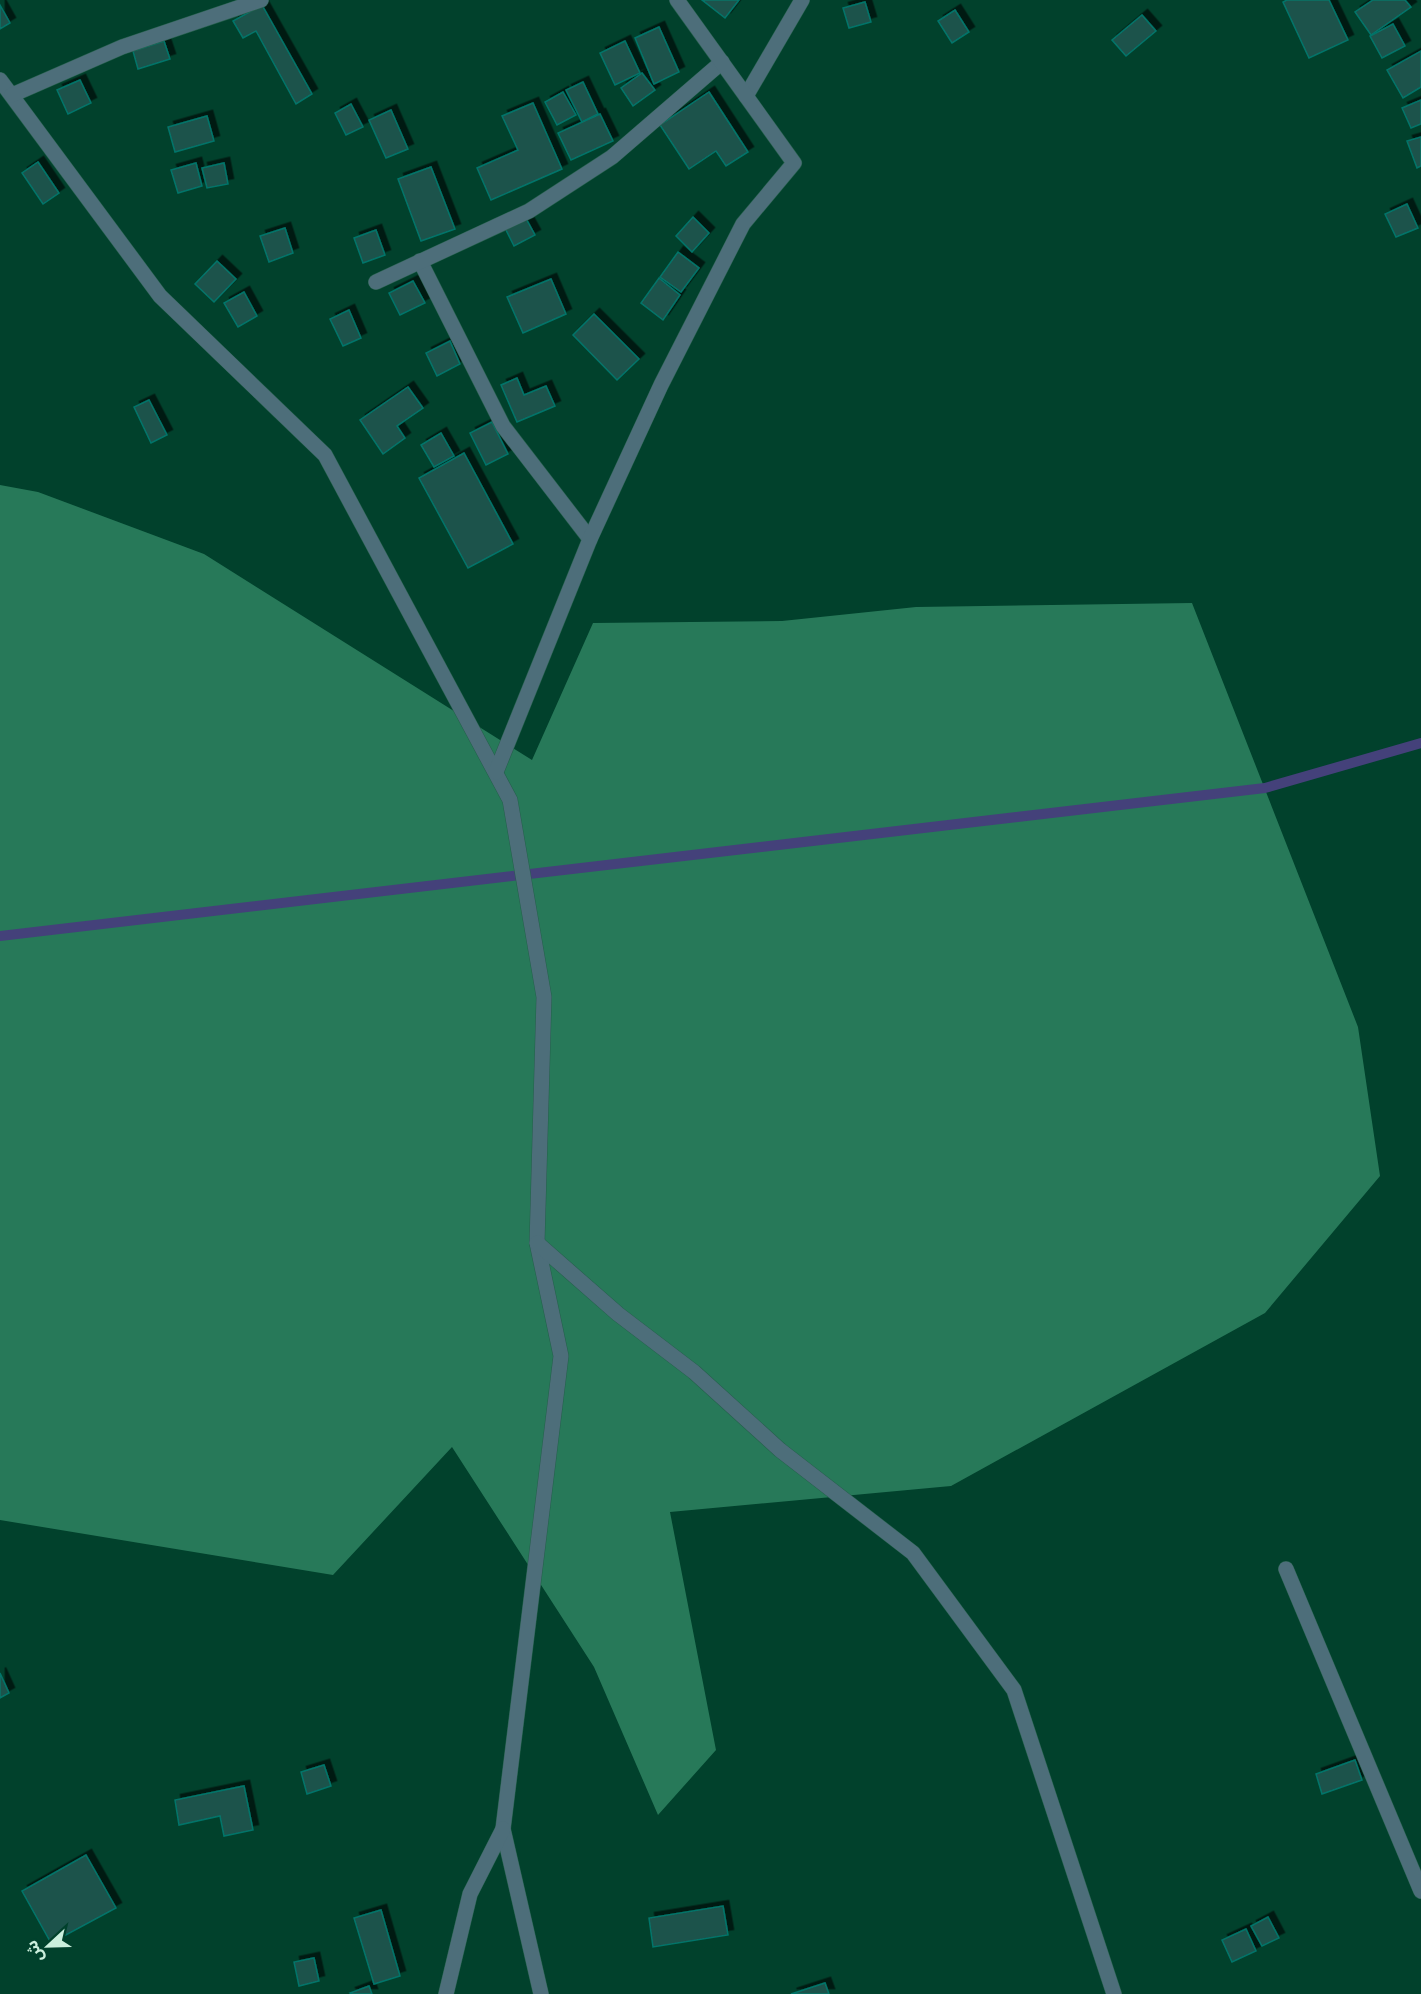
<svg xmlns="http://www.w3.org/2000/svg" width="1421" height="1994" viewBox="0 0 1421 1994" font-family="Lato,'Noto Sans Arabic',sans-serif">
<style>
.forest{fill:#277959}
.lines{fill:none;stroke-linecap:round;stroke-linejoin:round}
.stream{stroke:#44417a;stroke-width:10}
.building{fill:#1e524b;stroke:#06756a;stroke-width:1.5;filter:url(#shadow)}
.street-casing{stroke:#25604c;stroke-width:16}
.street{stroke:#4d6e7a;stroke-width:15}
</style>
<defs>
<filter id="shadow"><feDropShadow dx="5.5" dy="-5.5" stdDeviation="0" flood-color="#0009"/></filter>
</defs>
<rect width="100%" height="100%" fill="#01412c"/>
<polygon class="forest" points="0,485 38,492 204,554 532,760 593,623 782,621 916,607 1192,603 1358,1027 1380,1176 1265,1313 951,1486 670,1512 716,1750 658,1815 594,1667 452,1447 333,1575 0,1520"/>
<g class="lines">
<polyline class="stream" points="0,936 1265,788 1421,743"/>
</g>
<g class="building">
<polygon points="702,0 739,0 725,18"/>
<polygon points="1287,0 1329,0 1348,40 1309,58 1283,2"/>
<polygon points="1373,0 1405,0 1411,7 1371,35 1355,12"/>
<polygon points="865,2 871,22 849,28 843,8"/>
<polygon points="0,5 10,23 0,29"/>
<polygon points="262,5 312,94 296,104 256,31 243,38 233,21"/>
<polygon points="955,10 969,32 952,43 938,21"/>
<polygon points="1142,15 1156,31 1126,56 1112,40"/>
<polygon points="1393,24 1405,46 1382,58 1370,36"/>
<polygon points="659,27 679,72 654,84 635,38"/>
<polygon points="164,41 170,59 138,69 133,51"/>
<polygon points="625,41 640,73 615,85 600,53"/>
<polygon points="1421,51 1421,87 1403,98 1387,70"/>
<polygon points="642,73 655,90 633,106 621,88"/>
<polygon points="80,80 91,103 68,114 57,90"/>
<polygon points="583,82 598,114 582,122 566,90"/>
<polygon points="563,92 576,115 557,125 545,102"/>
<polygon points="709,92 748,152 726,166 716,151 689,169 660,125"/>
<polygon points="1421,100 1421,124 1411,128 1402,108"/>
<polygon points="533,103 562,169 491,200 477,168 518,150 502,116"/>
<polygon points="351,104 363,127 346,135 335,113"/>
<polygon points="391,110 408,149 386,158 369,120"/>
<polygon points="600,114 613,141 571,160 558,133"/>
<polygon points="207,116 214,141 175,152 168,127"/>
<polygon points="1421,137 1421,166 1417,168 1407,141"/>
<polygon points="38,162 59,193 43,204 22,173"/>
<polygon points="196,163 202,186 178,193 171,170"/>
<polygon points="224,163 228,184 207,188 202,168"/>
<polygon points="431,167 455,229 421,241 398,179"/>
<polygon points="1407,204 1418,228 1396,237 1385,214"/>
<polygon points="523,213 535,235 514,246 503,224"/>
<polygon points="693,217 709,233 692,252 676,236"/>
<polygon points="285,228 293,253 269,262 260,236"/>
<polygon points="376,230 385,255 363,263 354,238"/>
<polygon points="678,252 699,268 681,292 660,277"/>
<polygon points="217,261 236,279 214,302 195,284"/>
<polygon points="659,278 680,295 663,320 641,303"/>
<polygon points="551,279 566,314 523,333 507,297"/>
<polygon points="413,281 425,303 400,315 389,293"/>
<polygon points="244,292 257,316 238,327 224,303"/>
<polygon points="349,310 361,338 343,346 330,319"/>
<polygon points="594,314 639,359 617,380 573,335"/>
<polygon points="450,341 460,364 437,376 426,353"/>
<polygon points="517,378 524,395 546,386 555,406 517,422 501,385"/>
<polygon points="408,387 423,408 397,426 405,438 383,454 360,420"/>
<polygon points="149,400 167,435 151,443 134,407"/>
<polygon points="492,422 508,454 486,465 470,433"/>
<polygon points="441,433 454,456 434,467 421,445"/>
<polygon points="464,453 513,544 468,568 419,478"/>
<polygon points="0,1673 9,1693 0,1698"/>
<polygon points="1355,1760 1362,1780 1322,1794 1316,1774"/>
<polygon points="324,1765 331,1786 307,1794 301,1772"/>
<polygon points="244,1786 253,1830 224,1836 220,1816 179,1825 175,1800"/>
<polygon points="86,1855 116,1908 51,1943 22,1891"/>
<polygon points="723,1906 728,1935 653,1947 649,1918"/>
<polygon points="381,1910 400,1976 374,1984 354,1918"/>
<polygon points="1268,1917 1279,1938 1262,1946 1251,1926"/>
<polygon points="1246,1929 1256,1951 1232,1962 1222,1940"/>
<polygon points="314,1958 319,1981 299,1986 294,1962"/>
<polygon points="825,1983 829,1994 791,1994"/>
<polygon points="369,1986 372,1994 351,1994 350,1993"/>
</g>
<g class="lines">
<defs>
<g id="street">
<polyline points="0,80 160,296 325,455 510,800 544,997 537,1243 561,1356 503,1829 541,1994"/>
<polyline points="12,95 122,47 261,0"/>
<polyline points="746,96 802,0"/>
<polyline points="420,261 503,426 590,539"/>
<polyline points="376,282 529,211 612,157 722,62"/>
<polyline points="496,772 590,539 661,385 743,224 794,163 677,0"/>
<polyline points="537,1243 618,1314 694,1372 780,1450 913,1553 1014,1690 1114,1994"/>
<polyline points="1286,1569 1421,1891"/>
<polyline points="446,1994 470,1894 503,1829"/>
</g>
</defs>
<use href="#street" class="street-casing"/>
<use href="#street" class="street"/>
</g>
<g transform="translate(48 1946) rotate(248)" stroke="#01412c" stroke-width="4.5" paint-order="stroke">
<path d="M0-4.5L10 22L0 15L-10 22Z" fill="#cbefdd"/>
<text y="-9" font-size="16" font-weight="bold" text-anchor="middle" fill="#cbefdd">ش</text>
</g>
</svg>
